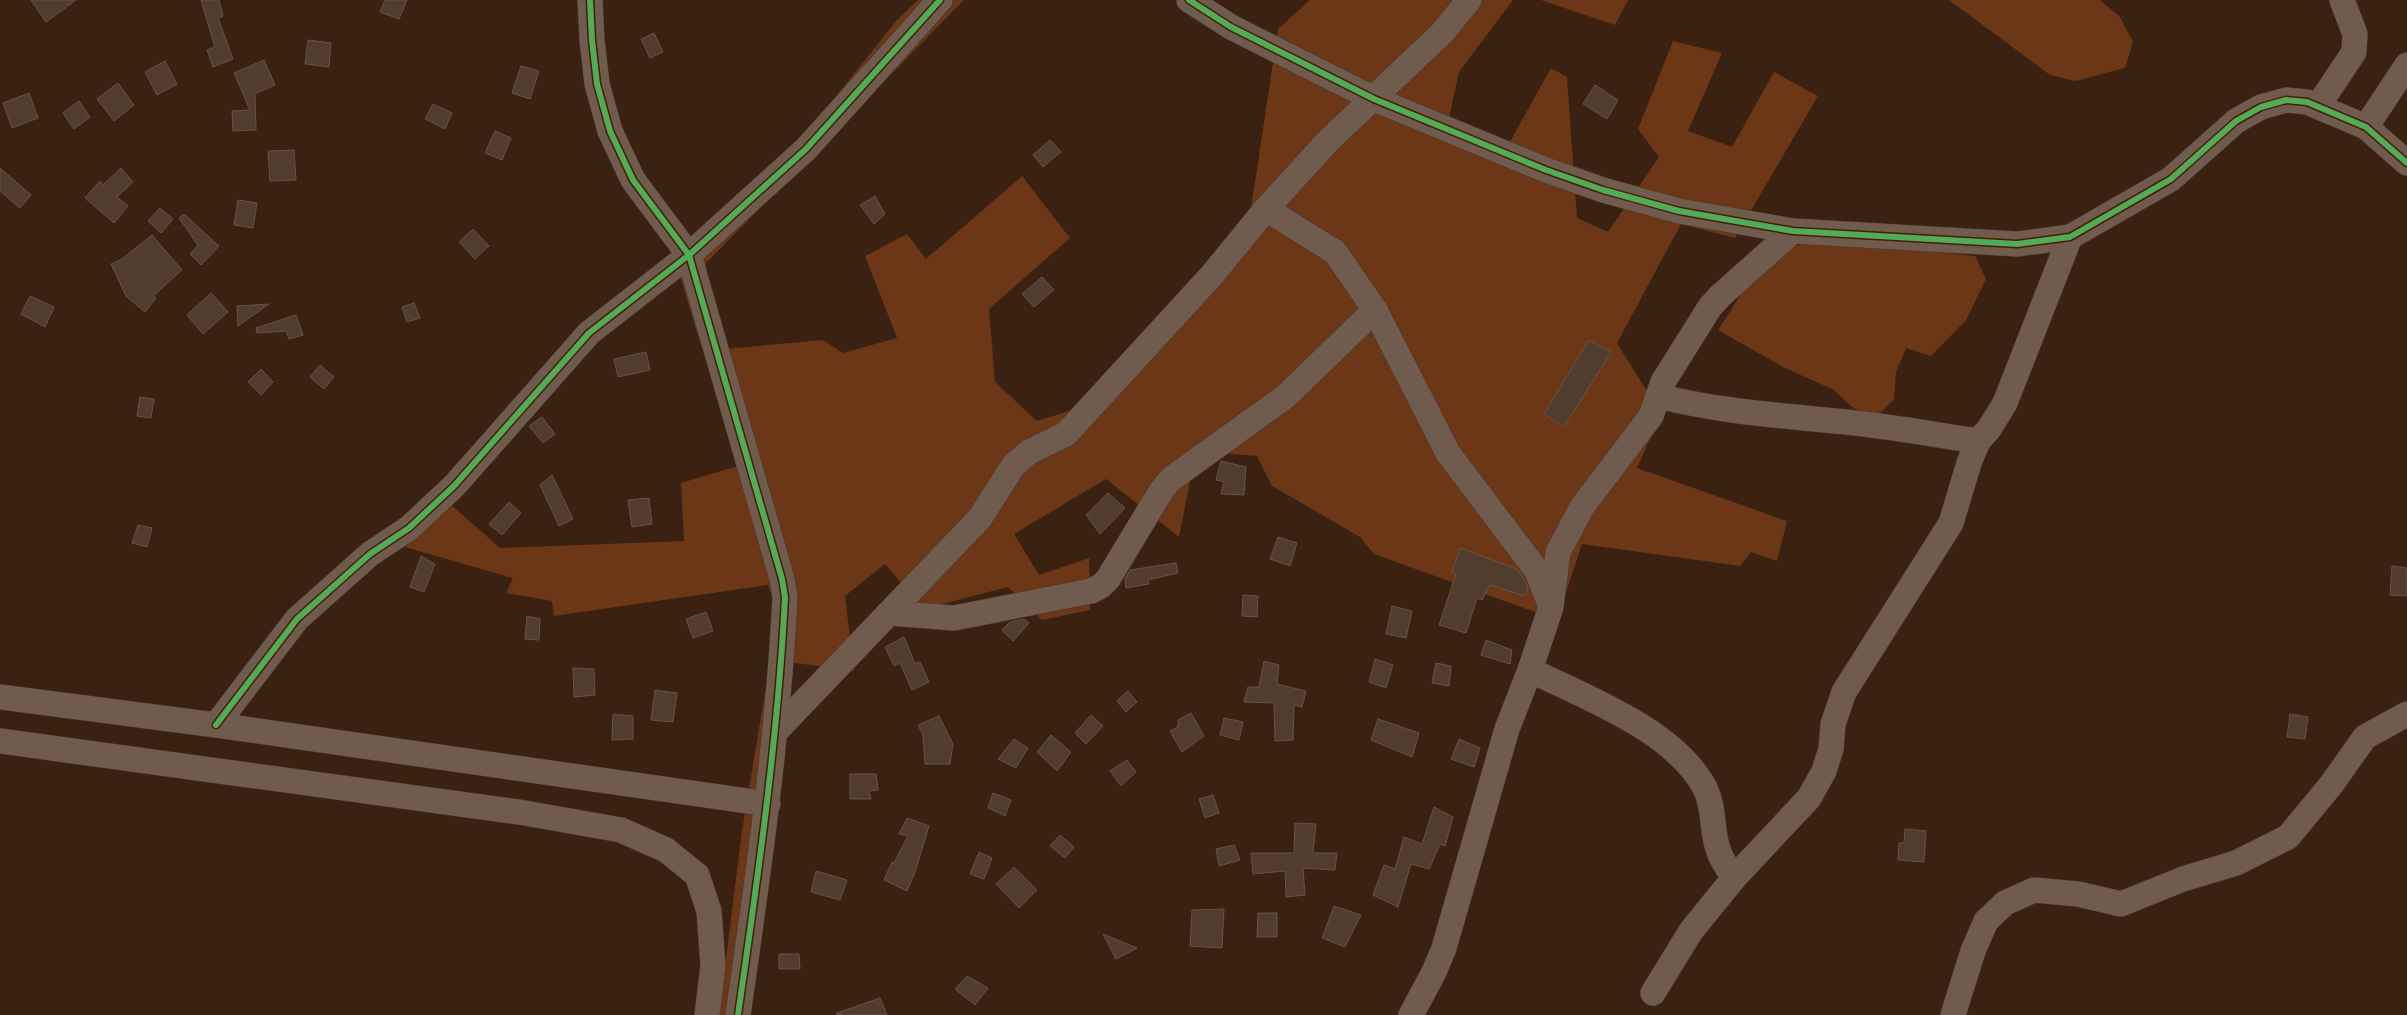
<svg xmlns="http://www.w3.org/2000/svg" width="2407" height="1015" viewBox="0 0 2407 1015" font-family="'Titillium Web',sans-serif">
<style>
.green{fill:#6b3717}
.building{fill:#503d2d;stroke:#675444}
.lines{fill:none;stroke-linecap:round;stroke-linejoin:round}
.minor-casing{stroke:#4b392e;stroke-width:26}
.minor{stroke:#705b4f;stroke-width:25}
.cycleway-casing{stroke:#4b1d00;stroke-width:9}
.cycleway{stroke:#51ab58;stroke-width:6}
</style>
<rect width="100%" height="100%" fill="#3a2111"/>
<g class="green">
<polygon points="918,0 964,0 706,263 710,311 725,349 823,340 843,353 897,338 865,256 907,234 926,259 1022,176 1070,238 989,309 995,382 1037,421 1111,398 1249,222 1278,29 1310,0 1513,0 1459,72 1445,137 1501,158 1551,68 1567,77 1577,218 1608,232 1659,157 1638,129 1673,41 1722,53 1688,131 1732,147 1774,72 1818,96 1735,238 1681,224 1617,343 1661,414 1637,468 1787,521 1777,561 1751,552 1740,566 1582,544 1557,620 1374,554 1360,537 1272,486 1257,456 1196,451 1179,537 1106,479 1014,534 1039,575 1089,558 1090,610 1042,620 1008,587 923,609 885,564 845,596 854,671 788,662 742,1015 719,1015 742,831 778,614 768,585 554,616 552,601 506,593 513,578 405,547 449,503 500,548 684,541 681,483 738,466 674,257 805,135 897,20"/>
<polygon points="1541,0 1628,0 1615,25"/>
<polygon points="1949,0 2100,0 2120,17 2133,42 2125,68 2075,81 2050,75"/>
<polygon points="1814,240 1975,256 1986,279 1966,320 1931,356 1906,348 1896,372 1894,399 1876,417 1853,408 1834,390 1785,368 1718,330 1747,285 1787,249"/>
</g>
<g class="building">
<polygon points="31,0 76,0 46,22"/>
<polygon points="201,0 219,0 223,16 218,18 233,59 213,67 207,50 215,47"/>
<polygon points="385,0 407,0 399,19 380,12"/>
<polygon points="654,33 663,52 650,58 641,39"/>
<polygon points="308,40 331,43 329,67 305,64"/>
<polygon points="264,60 275,85 255,94 256,130 233,131 232,111 250,110 234,73"/>
<polygon points="165,61 177,84 157,95 145,72"/>
<polygon points="521,66 539,71 530,99 512,93"/>
<polygon points="118,83 134,105 114,121 97,99"/>
<polygon points="1595,85 1618,100 1607,119 1583,104"/>
<polygon points="29,93 38,118 12,128 3,103"/>
<polygon points="79,101 90,117 74,129 63,113"/>
<polygon points="433,104 452,113 445,129 425,119"/>
<polygon points="495,131 511,138 502,160 485,153"/>
<polygon points="1050,140 1061,152 1043,167 1033,155"/>
<polygon points="294,150 296,180 270,181 268,151"/>
<polygon points="0,168 31,195 20,208 0,191"/>
<polygon points="121,168 133,182 117,197 128,206 114,223 85,198 100,181 103,185"/>
<polygon points="875,196 885,214 874,224 860,205"/>
<polygon points="238,200 257,203 253,228 234,225"/>
<polygon points="160,208 173,219 161,233 148,221"/>
<polygon points="184,214 219,246 201,265 190,254 198,245 179,218"/>
<polygon points="473,229 489,246 475,259 459,242"/>
<polygon points="152,235 182,270 153,296 156,298 145,312 126,296 111,264 122,259"/>
<polygon points="1042,277 1054,290 1034,307 1022,294"/>
<polygon points="211,293 228,312 203,334 187,315"/>
<polygon points="30,296 54,307 45,327 21,314"/>
<polygon points="414,303 420,318 407,322 402,307"/>
<polygon points="269,304 238,326 237,306"/>
<polygon points="296,315 303,335 289,339 286,331 257,333 256,328"/>
<polygon points="1589,340 1611,352 1564,427 1544,414"/>
<polygon points="646,352 650,370 618,377 614,359"/>
<polygon points="320,365 334,377 324,389 310,377"/>
<polygon points="261,369 273,382 261,395 248,382"/>
<polygon points="140,397 154,399 151,418 137,416"/>
<polygon points="542,417 555,434 543,443 529,426"/>
<polygon points="1221,461 1246,467 1244,495 1221,494 1224,482 1216,480"/>
<polygon points="552,475 573,519 559,526 540,485"/>
<polygon points="1108,493 1125,508 1100,534 1086,515"/>
<polygon points="649,498 652,524 632,527 628,500"/>
<polygon points="509,502 521,513 502,535 489,524"/>
<polygon points="138,525 152,528 147,547 132,543"/>
<polygon points="1278,537 1297,543 1290,566 1270,559"/>
<polygon points="1460,548 1517,569 1528,587 1525,596 1490,585 1482,600 1477,598 1466,633 1439,625 1456,574 1452,573"/>
<polygon points="421,556 435,564 424,592 410,587"/>
<polygon points="1176,563 1178,573 1148,580 1149,584 1126,588 1125,579 1130,570"/>
<polygon points="2392,566 2407,568 2407,596 2390,595"/>
<polygon points="1243,595 1258,596 1257,617 1242,616"/>
<polygon points="1392,606 1412,611 1406,638 1386,634"/>
<polygon points="706,612 713,631 693,638 686,619"/>
<polygon points="527,616 540,619 539,640 525,639"/>
<polygon points="1024,619 1029,623 1013,641 1002,630 1010,622"/>
<polygon points="904,637 915,664 920,662 929,682 912,690 900,663 894,666 885,647"/>
<polygon points="1486,640 1512,650 1510,664 1481,655"/>
<polygon points="1375,659 1393,665 1386,688 1369,682"/>
<polygon points="1264,661 1279,665 1277,684 1306,691 1302,707 1294,705 1293,740 1275,741 1274,703 1244,702 1248,687 1259,687"/>
<polygon points="1436,663 1451,666 1449,686 1432,683"/>
<polygon points="573,668 594,669 595,695 574,697"/>
<polygon points="655,690 677,693 673,722 651,720"/>
<polygon points="1128,691 1137,702 1126,712 1117,701"/>
<polygon points="1191,713 1204,736 1182,752 1170,731 1178,727 1178,720"/>
<polygon points="613,714 633,716 633,739 612,740"/>
<polygon points="2290,714 2308,717 2305,739 2287,737"/>
<polygon points="1091,715 1103,726 1086,744 1075,733"/>
<polygon points="939,716 953,744 950,764 925,764 923,735 918,725"/>
<polygon points="1224,718 1243,722 1239,740 1220,735"/>
<polygon points="1378,719 1419,733 1412,757 1371,740"/>
<polygon points="1051,735 1071,752 1057,771 1037,752"/>
<polygon points="1014,739 1028,748 1016,768 998,759"/>
<polygon points="1459,739 1480,748 1474,767 1451,759"/>
<polygon points="1127,760 1136,772 1121,786 1110,771"/>
<polygon points="850,774 876,774 878,790 869,791 871,799 850,799"/>
<polygon points="993,793 1011,800 1005,816 988,808"/>
<polygon points="1213,795 1219,813 1205,818 1199,799"/>
<polygon points="1434,807 1453,817 1445,846 1440,844 1429,869 1411,864 1398,907 1373,895 1384,865 1395,869 1404,837 1422,844"/>
<polygon points="907,818 929,826 915,872 907,891 884,880 892,862 894,863 908,836 899,834"/>
<polygon points="1295,823 1316,824 1313,853 1337,853 1335,870 1303,868 1305,895 1286,897 1285,871 1253,874 1251,853 1294,853"/>
<polygon points="1905,829 1926,831 1924,862 1898,860 1899,843 1904,843"/>
<polygon points="1060,835 1074,847 1065,858 1050,846"/>
<polygon points="1234,845 1240,860 1219,866 1216,849"/>
<polygon points="979,852 992,858 984,879 970,874"/>
<polygon points="1014,867 1037,890 1019,908 996,884"/>
<polygon points="816,871 847,880 840,900 811,892"/>
<polygon points="1334,906 1361,915 1345,947 1322,938"/>
<polygon points="1224,909 1222,948 1190,946 1192,910"/>
<polygon points="1258,913 1277,913 1277,937 1257,937"/>
<polygon points="1103,934 1137,948 1116,959"/>
<polygon points="779,954 799,954 800,969 779,969"/>
<polygon points="967,976 988,988 975,1005 955,989"/>
<polygon points="880,998 887,1015 837,1015 837,1013"/>
</g>
<g class="lines">
<defs>
<g id="minor">
<path d="M590,0L592,40L597,84L610,131L633,180L689,255L782,579L785,597C778,738 758,876 738,1015"/>
<polyline points="1189,0 1231,27 1374,99 1546,170 1603,190 1679,211 1793,231 2017,244 2070,237 2171,179 2236,121 2261,107 2286,100 2307,102 2366,127 2407,163"/>
<polyline points="2318,106 2354,52 2355,34 2342,0"/>
<polyline points="2366,127 2407,65"/>
<polyline points="1266,209 1335,252 1375,310 1448,453 1537,571 1549,602"/>
<path d="M1658,396C1717,411 1775,415 1835,421C1883,425 1931,434 1978,441"/>
<polyline points="889,613 954,618 1091,591 1101,586 1108,579 1161,491 1171,479 1286,396 1375,310"/>
<path d="M1530,670C1587,698 1674,730 1705,788C1715,808 1711,832 1719,852C1722,861 1729,870 1734,878"/>
<polyline points="0,697 216,725 768,804"/>
<polyline points="216,725 297,619 370,554 409,528 454,486 589,333 689,255 806,149 940,0"/>
<polyline points="776,731 980,518 1013,466 1029,452 1066,434 1212,275 1266,209 1328,141 1442,33 1469,0"/>
<polyline points="0,741 519,812 621,830 666,850 697,875 709,911 713,966 707,1015"/>
<polyline points="1653,993 1691,931 1734,878 1809,798 1824,771 1831,749 1833,724 1844,692 1951,523 1969,463 1978,441 1989,429 2005,403 2070,237"/>
<polyline points="1411,1015 1434,972 1444,948 1507,729 1530,670 1551,607 1558,552 1582,507 1651,416 1663,382 1710,307 1720,296 1793,231"/>
<polyline points="1953,1015 1973,951 1986,921 2005,903 2034,890 2078,894 2121,904 2183,879 2236,863 2288,837 2331,785 2365,737 2407,714"/>
</g>
</defs>
<use href="#minor" class="minor-casing"/>
<use href="#minor" class="minor"/>
<defs>
<g id="cycleway">
<path d="M590,0L592,40L597,84L610,131L633,180L689,255L782,579L785,597C778,738 758,876 738,1015"/>
<polyline points="1189,0 1231,27 1374,99 1546,170 1603,190 1679,211 1793,231 2017,244 2070,237 2171,179 2236,121 2261,107 2286,100 2307,102 2366,127 2407,163"/>
<polyline points="216,725 297,619 370,554 409,528 454,486 589,333 689,255 806,149 940,0"/>
</g>
</defs>
<use href="#cycleway" class="cycleway-casing"/>
<use href="#cycleway" class="cycleway"/>
</g>
</svg>
